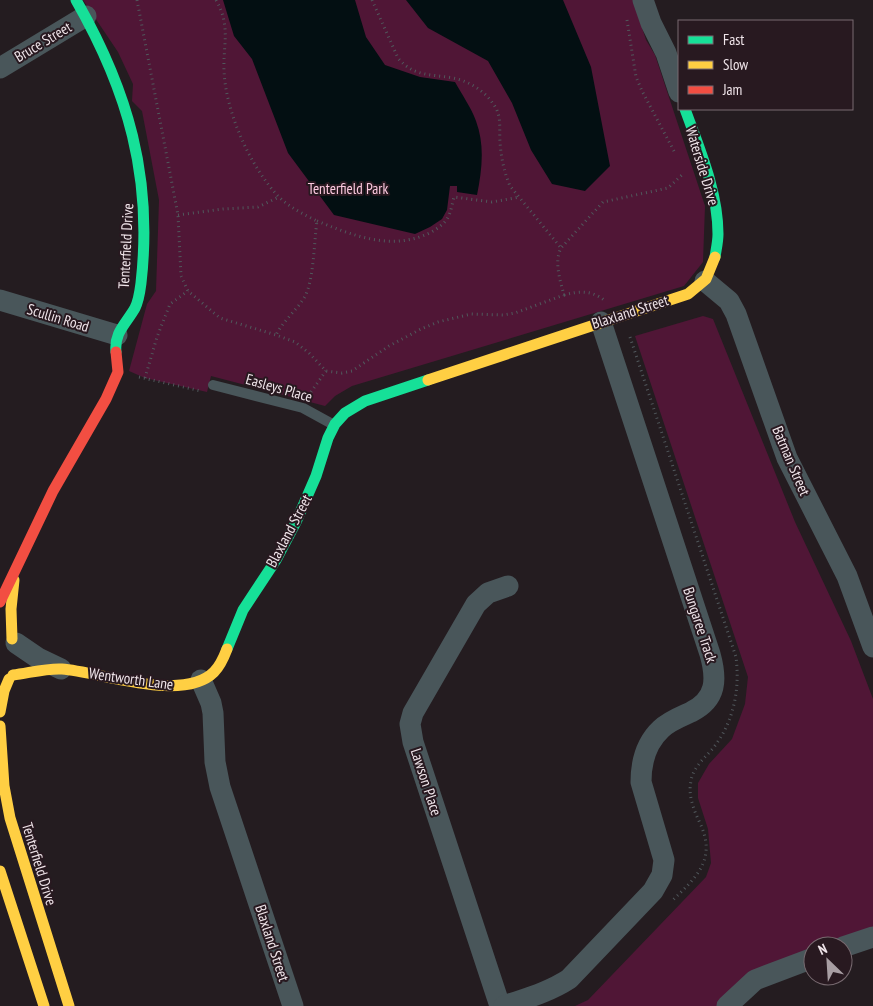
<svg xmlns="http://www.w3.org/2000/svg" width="873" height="1006" viewBox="0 0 873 1006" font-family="'PT Sans Narrow',sans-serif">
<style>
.green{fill:#501636}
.water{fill:#030f12}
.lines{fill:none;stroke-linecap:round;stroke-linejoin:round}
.path{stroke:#51585c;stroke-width:3;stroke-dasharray:1 4;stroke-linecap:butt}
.lane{stroke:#49565a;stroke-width:10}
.street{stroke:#49565a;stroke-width:21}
.fast{stroke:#16e098;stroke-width:11}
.slow{stroke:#ffcf43;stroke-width:11}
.jam{stroke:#f24e42;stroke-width:11}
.labels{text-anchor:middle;stroke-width:4;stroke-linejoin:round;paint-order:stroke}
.street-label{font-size:15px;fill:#efe4e9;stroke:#281920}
.park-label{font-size:15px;fill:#fac8de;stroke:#281920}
</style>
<rect width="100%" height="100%" fill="#241c20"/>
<g class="green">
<polygon points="83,0 633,0 646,40 655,55 705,206 703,262 684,286 352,386 335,396 325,406 211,376 207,392 145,378 129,371 147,304 156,291 159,200 142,111 132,101 133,84 118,52"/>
<polygon points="703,316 713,319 795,522 851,641 873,699 873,928 824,946 813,946 813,950 719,1006 575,1006 588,1000 706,877 711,863 708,829 698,798 698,783 709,764 732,739 745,704 748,677 635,336"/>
</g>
<g class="water">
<path d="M223,0H355L366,37L385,65L420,77L455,82C462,95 471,107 476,121C485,145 482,170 477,195L457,192V186H450L447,210L442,219L430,227L415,234L334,215L288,153L252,59L234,36Z"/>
<polygon points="406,0 563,0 591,67 610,166 585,191 552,184 531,150 512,103 488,61 428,28"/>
</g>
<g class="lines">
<g class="path">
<path d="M137,0L178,215L181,276L188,291L220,318L276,335L295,342L309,353L326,371L342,373L352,371L389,346L421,329L438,322L471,314L503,315L515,313L564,295C560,280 554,262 561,248L603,202L668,188L684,173"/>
<path d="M216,0C231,26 223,44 224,71C226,113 250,166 278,196C289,207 303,214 317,221C314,241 314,282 304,298C296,311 283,321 276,335"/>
<path d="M372,0L398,58C413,77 432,74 453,78C469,81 485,91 494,105C502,116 499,129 500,142C501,157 504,172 510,186L561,248"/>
<polyline points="627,20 636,77 642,91 675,153"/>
<polyline points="178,215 223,209 258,207 279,197"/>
<path d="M317,221C352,235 388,250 425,235C433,232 442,226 447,219C451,213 452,204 454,197L492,202L520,197"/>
<path d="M564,295C579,291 591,290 604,300"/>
<path d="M630,337L736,657C740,689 734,721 714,747C705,758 693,767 691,781C688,795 693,808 699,821C718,860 696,877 671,902"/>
<polyline points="139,377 201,391"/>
<polyline points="145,378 157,337 170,304 188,291"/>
<polyline points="308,396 326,371"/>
</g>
<polyline class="lane" points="213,385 303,408 334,425"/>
<g class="street">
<polyline points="643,0 651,23 666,53 679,92"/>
<polyline points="0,68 86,16"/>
<polyline points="705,281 729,301 736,314 787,458 847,576 873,647"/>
<polyline points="0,300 117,335"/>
<polyline points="16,643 38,658 61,669"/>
<polyline points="201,680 211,703 213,713 215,762 220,787 293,1006"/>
<polyline points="843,947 873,937"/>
<polyline points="500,1006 413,742 410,724 413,713 476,604 488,593 508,586"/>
<path d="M504,1006C527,998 549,992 569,979L653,891L662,875L664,860L641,782C641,763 646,743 661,729C669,721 680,717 691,712C717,699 717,679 710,654L601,322"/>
<polyline points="727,1006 755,980 813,958"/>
</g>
<g class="fast">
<path d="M76,0C128,91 153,177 141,283C140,291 139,300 135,308C126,324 114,332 116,352"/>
<path d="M685,109C699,148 718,191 718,234C718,242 716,250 715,257"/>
<polyline points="227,649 243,610 276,560 296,522 316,476 328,438 335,424 345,413 365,401 428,380"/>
</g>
<g class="slow">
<polyline points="428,380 688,294 706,279 715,257"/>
<polyline points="12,639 11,609 14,580"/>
<path d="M13,675C29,673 47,668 62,669C101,672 183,703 214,672C220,666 224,657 227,649"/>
<polyline points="0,712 4,691 9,679"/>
<polyline points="0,726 4,786 10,818 69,1006"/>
<polyline points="0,871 44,1006"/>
</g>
<polyline class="jam" points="0,602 53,491 106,399 118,372 116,352"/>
</g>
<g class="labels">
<g class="street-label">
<text transform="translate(43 42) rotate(-31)" y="5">Bruce Street</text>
<text transform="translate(702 166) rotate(73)" y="5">Waterside Drive</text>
<text transform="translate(126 246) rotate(-87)" y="5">Tenterfield Drive</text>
<text transform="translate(630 312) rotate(-18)" y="5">Blaxland Street</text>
<text transform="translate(58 318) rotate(17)" y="5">Scullin Road</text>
<text transform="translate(279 388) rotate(16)" y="5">Easleys Place</text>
<text transform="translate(791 461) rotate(67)" y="5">Batman Street</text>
<text transform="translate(289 531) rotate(-62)" y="5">Blaxland Street</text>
<text transform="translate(700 625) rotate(72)" y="5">Bungaree Track</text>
<text transform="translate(131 679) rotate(8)" y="5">Wentworth Lane</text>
<text transform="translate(426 782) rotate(72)" y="5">Lawson Place</text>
<text transform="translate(39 864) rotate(73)" y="5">Tenterfield Drive</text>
<text transform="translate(272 943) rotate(72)" y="5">Blaxland Street</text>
</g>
<g class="park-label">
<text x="348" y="194">Tenterfield Park</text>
</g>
</g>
<rect x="678" y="20" width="175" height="90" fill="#281920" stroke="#786a70"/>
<rect x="688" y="36" width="25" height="8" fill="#16e098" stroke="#786a70"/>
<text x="723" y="45" font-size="15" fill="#efe4e9">Fast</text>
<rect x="688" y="61" width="25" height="8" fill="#ffcf43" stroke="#786a70"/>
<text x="723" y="70" font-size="15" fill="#efe4e9">Slow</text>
<rect x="688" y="86" width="25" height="8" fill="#f24e42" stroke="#786a70"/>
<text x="723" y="95" font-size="15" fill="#efe4e9">Jam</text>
<g transform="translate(828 961) rotate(335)"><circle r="24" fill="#281920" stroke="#786a70"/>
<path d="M0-4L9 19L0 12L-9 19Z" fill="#a89ea3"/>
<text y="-8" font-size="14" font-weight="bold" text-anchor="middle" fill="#efe4e9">N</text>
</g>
</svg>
